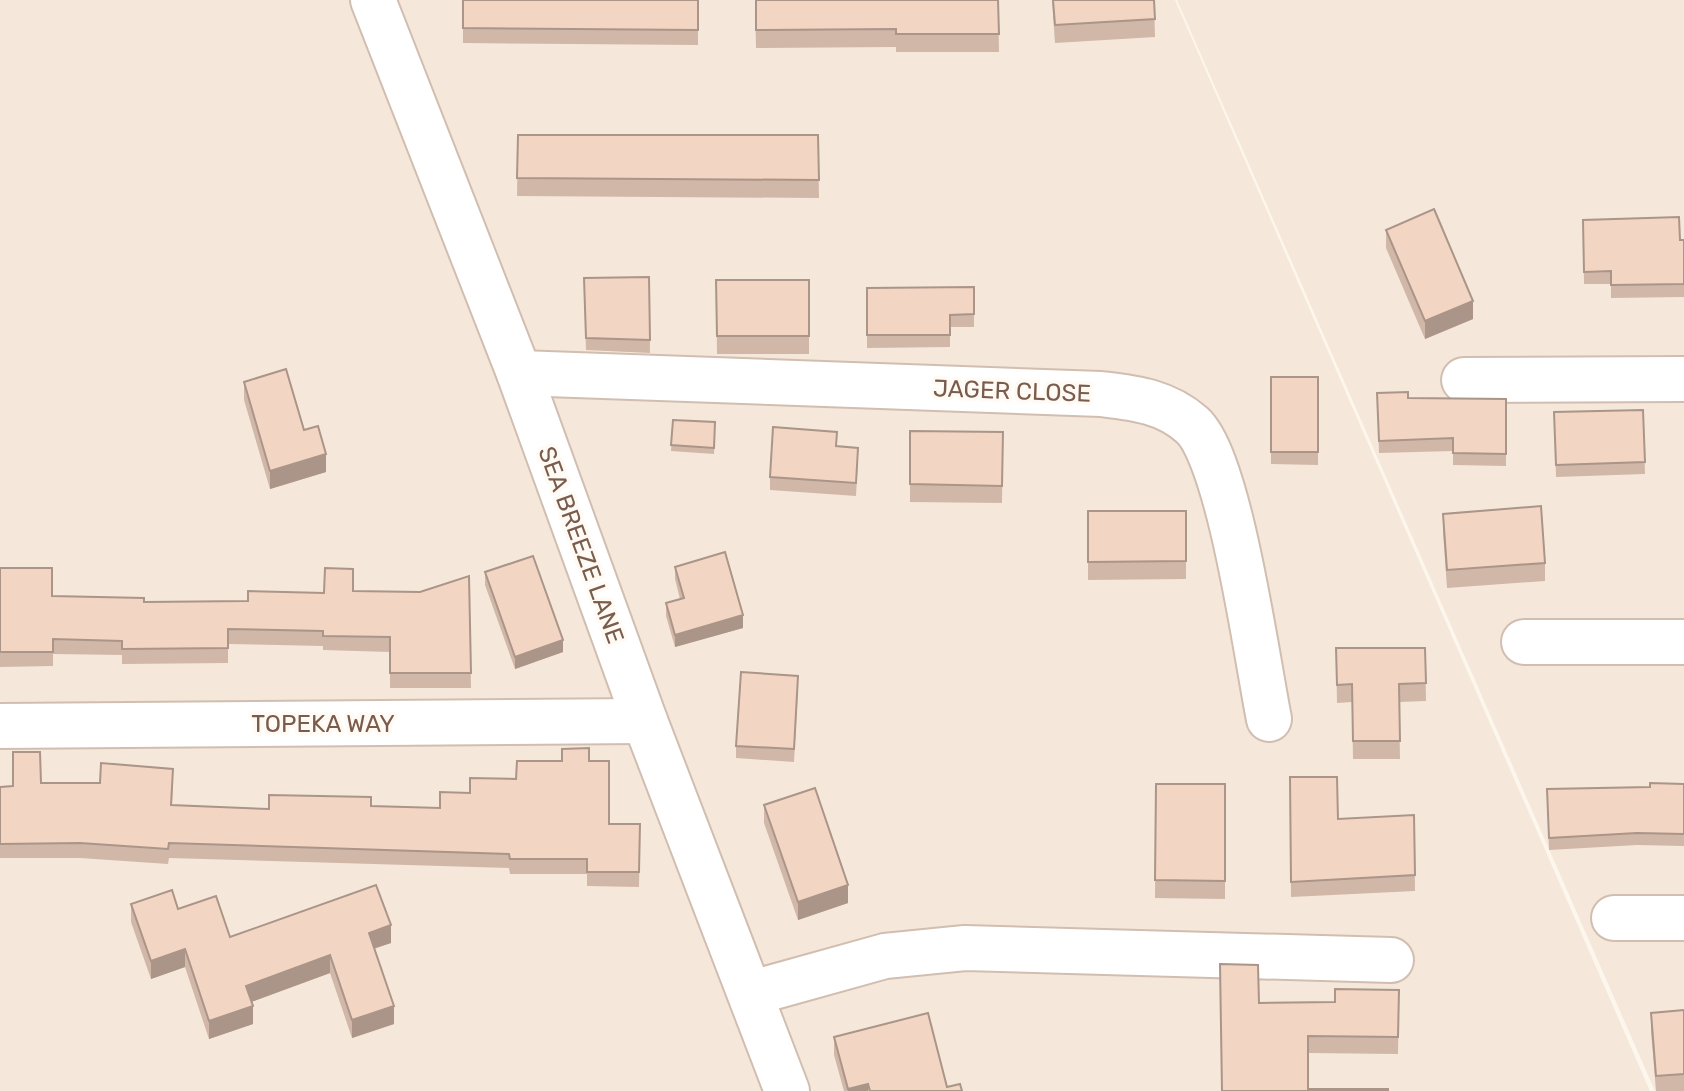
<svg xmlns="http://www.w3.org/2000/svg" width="1684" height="1091" viewBox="0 0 1684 1091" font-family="Rubik,sans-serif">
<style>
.residential{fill:#f5e8da}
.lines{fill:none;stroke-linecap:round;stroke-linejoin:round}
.minor-casing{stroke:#d1beb0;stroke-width:48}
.minor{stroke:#fff;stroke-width:44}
.wall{fill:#d1b7a8}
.shaded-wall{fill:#aa9588}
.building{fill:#f3d5c3;stroke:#aa9588;stroke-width:2}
.labels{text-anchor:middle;stroke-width:7;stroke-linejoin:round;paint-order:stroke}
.street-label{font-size:24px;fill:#7a5c4d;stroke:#fffaf3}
</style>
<rect width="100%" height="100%" fill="#fdf6ec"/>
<g class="residential">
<polygon points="0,0 1175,0 1650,1091 0,1091"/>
<polygon points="1177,0 1684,0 1684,1091 1655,1091"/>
</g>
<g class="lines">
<defs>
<g id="minor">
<polyline points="373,0 519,373 645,721 787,1091"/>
<path d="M519,373L1101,394C1134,398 1165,401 1192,425C1230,459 1257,660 1269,719"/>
<polyline points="1464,380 1684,379"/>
<polyline points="1524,642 1684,642"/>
<polyline points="0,726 645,721"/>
<polyline points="1614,918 1684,918"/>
<polyline points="752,993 885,956 965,948 1391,960"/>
</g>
</defs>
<use href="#minor" class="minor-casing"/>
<use href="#minor" class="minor"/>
</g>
<g class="wall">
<polygon points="463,0 698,0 698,45 463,43"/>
<polygon points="755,0 998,0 999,52 896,52 896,47 756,48"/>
<polygon points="1052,0 1154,0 1155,37 1055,43"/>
<polygon points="518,135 818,135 819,198 517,196"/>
<polygon points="1583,220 1684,240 1684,297 1611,298 1611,284 1584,284"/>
<polygon points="1386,230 1473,319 1425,339 1386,248"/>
<polygon points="649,277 650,353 586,350 584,278"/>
<polygon points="716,280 809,280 809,354 717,354"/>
<polygon points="974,287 974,327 950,327 950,347 867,348 867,288"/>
<polygon points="1271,377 1318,377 1318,465 1271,464"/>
<polygon points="244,382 326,472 270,489 244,400"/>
<polygon points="1377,393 1408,398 1506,399 1506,466 1453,465 1453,451 1379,453"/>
<polygon points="1643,410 1645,474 1556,477 1554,412"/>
<polygon points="673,420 715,422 714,454 671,451"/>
<polygon points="910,431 1003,432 1002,503 910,502"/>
<polygon points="837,446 858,460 856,496 770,490 770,477"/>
<polygon points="1088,511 1186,511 1186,579 1088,580"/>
<polygon points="1443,514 1545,563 1545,581 1447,588 1443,532"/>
<polygon points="675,567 743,628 675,647 666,616 666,603 680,599 675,579"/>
<polygon points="0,568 52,596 144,602 248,601 324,593 353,591 420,592 469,576 471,688 390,688 390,652 323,650 323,646 228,644 228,663 122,664 122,655 53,654 53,666 0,667"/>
<polygon points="485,572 563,652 515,669 485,585"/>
<polygon points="1336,648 1425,648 1426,701 1399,702 1400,759 1353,759 1352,702 1337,703"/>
<polygon points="798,688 794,762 736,758 736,746"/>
<polygon points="589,761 609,824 640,824 639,887 587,886 587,874 510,874 509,868 169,858 168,864 80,858 0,858 0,787 41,783 173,783 172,805 269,809 371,806 440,808 470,793 516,779"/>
<polygon points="1290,777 1338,819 1414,815 1415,891 1291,897"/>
<polygon points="1156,784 1225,784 1225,899 1155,898"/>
<polygon points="1684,784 1684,846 1637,845 1549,850 1547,789 1650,787"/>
<polygon points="764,805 848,903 798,920 764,823"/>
<polygon points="131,904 178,909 230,937 391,943 374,949 394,1024 352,1038 330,973 251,1002 253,1024 209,1039 185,967 151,979 131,922"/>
<polygon points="1399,990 1398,1054 1308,1053 1222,1091 1259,1003 1335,1002"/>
<polygon points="1684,1010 1684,1091 1656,1091 1651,1031 1651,1013"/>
<polygon points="834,1037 947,1087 962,1091 844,1091 834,1055"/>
</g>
<g class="shaded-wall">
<polygon points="1473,301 1473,319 1425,339 1425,321"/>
<polygon points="326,454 326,472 270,489 270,471"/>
<polygon points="743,615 743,628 675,647 675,635"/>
<polygon points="563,640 563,652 515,669 515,657"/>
<polygon points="848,885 848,903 798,920 798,902"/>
<polygon points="391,925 391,943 369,950 369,933"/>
<polygon points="185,949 185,967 151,979 151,961"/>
<polygon points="330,955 330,973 246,1004 246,986"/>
<polygon points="253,1006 253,1024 209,1039 209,1021"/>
<polygon points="394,1006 394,1024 352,1038 352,1020"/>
<polygon points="868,1084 868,1091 848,1091 848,1089"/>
</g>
<g class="building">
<polygon points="463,0 698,0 698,30 463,28"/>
<polygon points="756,0 998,0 999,34 896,34 896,29 756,30"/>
<polygon points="1053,0 1154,0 1155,19 1055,25"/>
<polygon points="518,135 818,135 819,180 517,178"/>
<polygon points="1434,209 1473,301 1425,321 1386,230"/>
<polygon points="1679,217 1680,240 1684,240 1684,284 1611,285 1611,271 1584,272 1583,220"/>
<polygon points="649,277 650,340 586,338 584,278"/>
<polygon points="716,280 809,280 809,336 717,336"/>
<polygon points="974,287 974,314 950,315 950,335 867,335 867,288"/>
<polygon points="286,369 304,430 318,426 326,454 270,471 244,382"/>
<rect x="1271" y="377" width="47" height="75"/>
<polygon points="1408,392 1408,398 1506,399 1506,454 1453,453 1453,438 1379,441 1377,393"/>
<polygon points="1643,410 1645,462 1556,465 1554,412"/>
<polygon points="673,420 715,422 714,448 671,445"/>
<polygon points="773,427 837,432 836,446 858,448 856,483 770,477"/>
<polygon points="910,431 1003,432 1002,486 910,484"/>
<polygon points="1541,506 1545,563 1447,570 1443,514"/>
<polygon points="1088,511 1186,511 1186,561 1088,562"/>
<polygon points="725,552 743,615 675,635 666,603 684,598 675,567"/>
<polygon points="533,556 563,640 515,657 485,572"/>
<polygon points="0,568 52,568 52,596 144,598 144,602 248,601 248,591 324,593 325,568 353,569 353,591 420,592 469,576 471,673 390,673 390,637 323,636 323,631 228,629 228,648 122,649 122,641 53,639 53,652 0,652"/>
<polygon points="1336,648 1425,648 1426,683 1399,684 1400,741 1353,741 1352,684 1337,685"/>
<polygon points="741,672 798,676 794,749 736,746"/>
<polygon points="589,748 589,761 609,761 609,824 640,824 639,872 587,872 587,859 510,859 509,854 169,843 168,849 80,843 0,844 0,787 13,786 13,752 40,752 41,783 100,783 101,763 173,769 171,805 269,809 269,795 371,797 371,806 440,808 440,792 470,793 470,778 516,779 517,761 562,761 562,749"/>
<polygon points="1290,777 1337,777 1338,819 1414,815 1415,875 1291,882"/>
<polygon points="1650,783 1684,784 1684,834 1637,833 1549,838 1547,789 1650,787"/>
<polygon points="1156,784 1225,784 1225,881 1155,880"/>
<polygon points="815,788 848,885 798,902 764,805"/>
<polygon points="376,885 391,925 369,933 394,1006 352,1020 330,955 246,986 253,1006 209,1021 185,949 151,961 131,904 172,890 178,909 216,896 230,937"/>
<polygon points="1220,964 1258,965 1259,1003 1335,1002 1335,989 1399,990 1398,1037 1308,1036 1308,1089 1388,1089 1388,1091 1222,1091"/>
<polygon points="1684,1010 1684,1074 1656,1076 1651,1013"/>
<polygon points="928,1013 947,1087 960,1084 962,1091 870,1091 868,1084 848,1089 834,1037"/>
</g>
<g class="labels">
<g class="street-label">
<text transform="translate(1012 391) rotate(2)" y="8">JAGER CLOSE</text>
<text transform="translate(581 545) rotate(70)" y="8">SEA BREEZE LANE</text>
<text x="323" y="732">TOPEKA WAY</text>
</g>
</g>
</svg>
